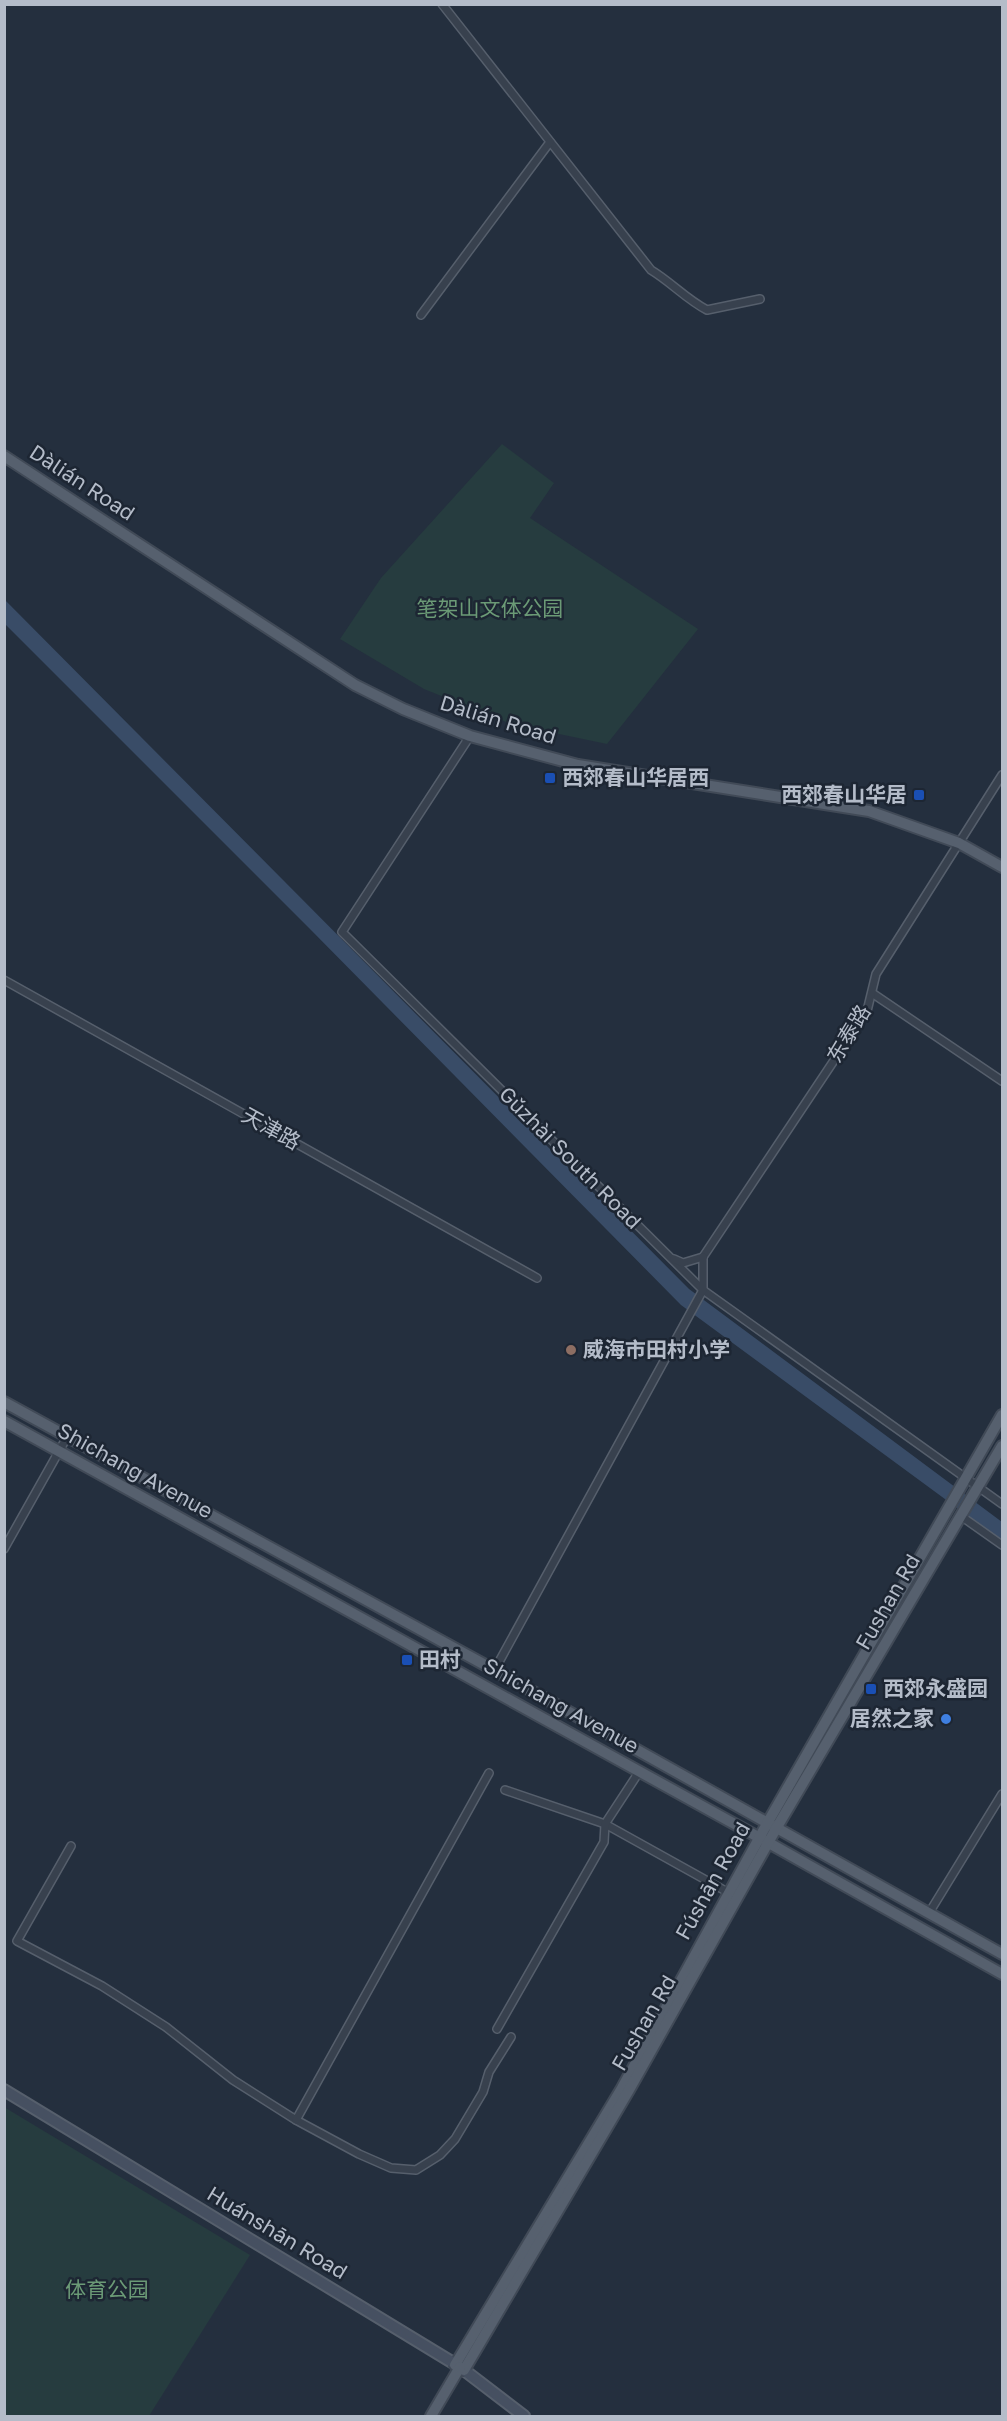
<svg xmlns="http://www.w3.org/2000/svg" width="1007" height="2421" viewBox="0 0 1007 2421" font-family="'Golos Text','Noto Sans SC',sans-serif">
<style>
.green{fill:#263c3f}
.water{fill:#394c67}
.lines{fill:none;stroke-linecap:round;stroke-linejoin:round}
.minor-casing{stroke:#565f6c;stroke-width:10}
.secondary-casing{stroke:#565f6c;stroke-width:14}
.primary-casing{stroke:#414a57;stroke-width:14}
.minor{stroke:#38414e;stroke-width:7}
.secondary{stroke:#465061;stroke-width:10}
.primary{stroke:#56606e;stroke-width:10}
.transit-dot{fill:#1a4fb4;stroke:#1d2633;stroke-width:2}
.education-dot{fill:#8d6e63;stroke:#1d2633;stroke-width:2}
.shop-dot{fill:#3f7fe0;stroke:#1d2633;stroke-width:2}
.labels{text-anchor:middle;stroke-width:5;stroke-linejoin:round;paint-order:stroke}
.street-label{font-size:21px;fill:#b4bcc9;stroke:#1d2633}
.park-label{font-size:21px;fill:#6b9a76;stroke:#1d2633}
.poi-label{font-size:21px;font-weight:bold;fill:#b4bcc9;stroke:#1d2633;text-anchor:start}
</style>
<rect width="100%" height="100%" fill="#242f3e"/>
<g class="green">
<polygon points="502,444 554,483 530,518 698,629 607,744 511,724 424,689 340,639 381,578"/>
<polygon points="4,2107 250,2255 149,2416 5,2416"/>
</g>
<polygon class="water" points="4,599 689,1289 1002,1522 1002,1541 681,1305 309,928 5,624"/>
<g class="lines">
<defs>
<g id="minor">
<path d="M442,4L651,270C671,282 686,299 707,310L760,299"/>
<polyline points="421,315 550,142"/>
<polyline points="470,736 342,932 703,1290 1002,1504"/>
<polyline points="4,980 537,1278"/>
<polyline points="872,993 1002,1081"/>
<polyline points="703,1257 867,1011 876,974 1002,775"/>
<polyline points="674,1259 683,1263 703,1257"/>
<polyline points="961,1516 1002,1545"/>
<polyline points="4,1549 67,1437"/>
<polyline points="494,1671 703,1290 703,1257"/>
<polyline points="505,1790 605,1824 731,1894"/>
<polyline points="71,1846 17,1941 102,1986 166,2027 233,2080 296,2120 359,2154 391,2168 416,2170 440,2155 455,2139 483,2092 489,2072 511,2037"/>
<polyline points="929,1913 1002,1794"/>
<polyline points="497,2029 604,1842 605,1824 639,1772"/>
<polyline points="296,2120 489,1773"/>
</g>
<polyline id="secondary" points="4,2090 460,2367 524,2416"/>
<g id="primary">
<polyline points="4,456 355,685 403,709 470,736 578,765 869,811 959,843 1002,867"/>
<polyline points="4,1402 487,1666 1002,1954"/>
<polyline points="4,1421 769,1843 1002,1974"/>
<polyline points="455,2365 622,2088 768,1822 1002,1415"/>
<polyline points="464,2370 629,2090 777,1827 1002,1446"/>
<polyline points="431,2416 460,2367"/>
</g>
</defs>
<use href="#minor" class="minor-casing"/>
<use href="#secondary" class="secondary-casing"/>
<use href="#primary" class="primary-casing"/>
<use href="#minor" class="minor"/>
<use href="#secondary" class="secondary"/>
<use href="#primary" class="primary"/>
</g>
<g class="transit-dot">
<rect x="544" y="772" width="12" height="12" rx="3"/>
<rect x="913" y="789" width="12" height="12" rx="3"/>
<rect x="401" y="1654" width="12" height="12" rx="3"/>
<rect x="865" y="1683" width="12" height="12" rx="3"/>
</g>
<circle class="education-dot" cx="571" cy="1350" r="6"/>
<circle class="shop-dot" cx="946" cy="1719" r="6"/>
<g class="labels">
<g class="street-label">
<text transform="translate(82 483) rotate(33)" y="7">Dàlián Road</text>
<text transform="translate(498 720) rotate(17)" y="7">Dàlián Road</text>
<text transform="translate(849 1034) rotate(-59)" y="7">东泰路</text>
<text transform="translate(271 1129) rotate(29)" y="7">天津路</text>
<text transform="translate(570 1158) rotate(45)" y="7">Gǔzhài South Road</text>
<text transform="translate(135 1471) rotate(29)" y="7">Shichang Avenue</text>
<text transform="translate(888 1602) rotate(-60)" y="7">Fushan Rd</text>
<text transform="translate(561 1706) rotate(29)" y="7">Shichang Avenue</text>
<text transform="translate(713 1881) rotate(-61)" y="7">Fúshān Road</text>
<text transform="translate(644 2023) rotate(-60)" y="7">Fushan Rd</text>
<text transform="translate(277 2233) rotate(31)" y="7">Huánshān Road</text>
</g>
<g class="park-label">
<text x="490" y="616">笔架山文体公园</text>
<text x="107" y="2297">体育公园</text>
</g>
<g class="poi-label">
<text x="562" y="785">西郊春山华居西</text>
<text x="907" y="802" text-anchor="end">西郊春山华居</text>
<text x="583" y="1357">威海市田村小学</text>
<text x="419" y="1667">田村</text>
<text x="883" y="1696">西郊永盛园</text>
<text x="934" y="1726" text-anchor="end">居然之家</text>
</g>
</g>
<rect width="1007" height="2421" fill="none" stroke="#b4bcc9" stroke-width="12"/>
</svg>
